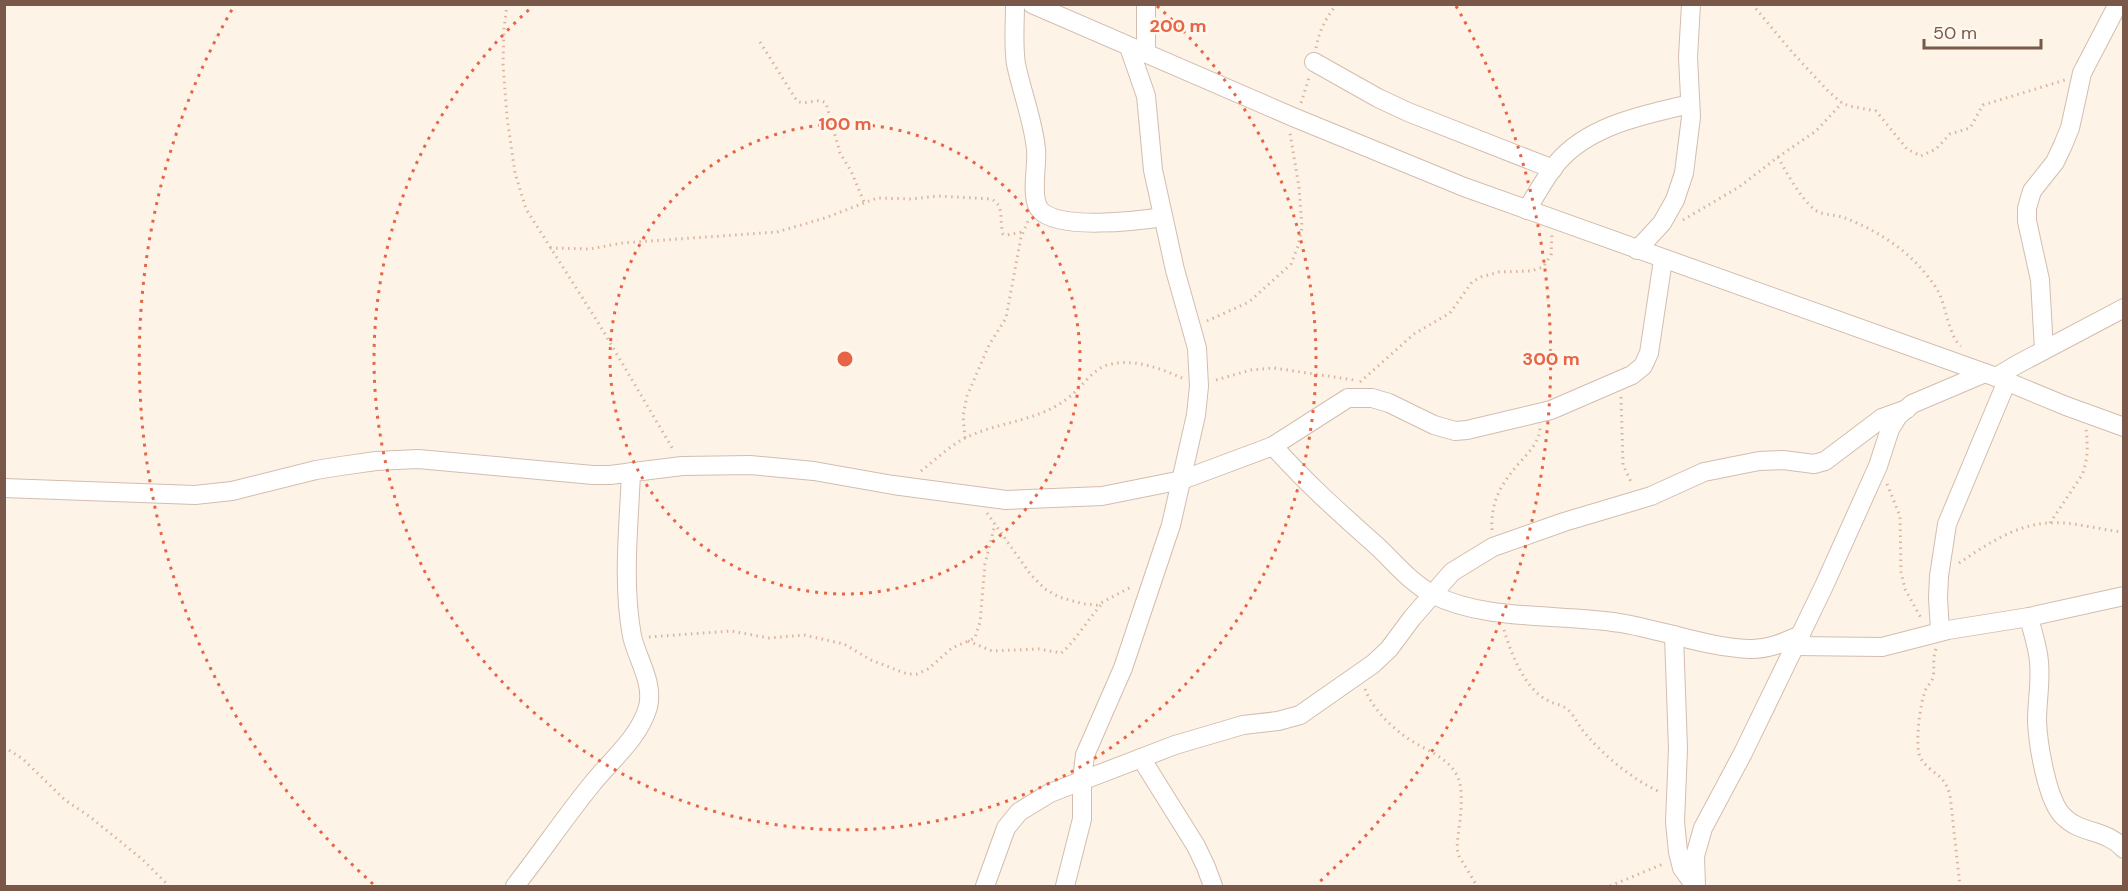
<svg xmlns="http://www.w3.org/2000/svg" width="2128" height="891" viewBox="0 0 2128 891" font-family="'DM Sans',sans-serif">
<style>
.lines{fill:none;stroke-linecap:round;stroke-linejoin:round}
.minor-casing{stroke:#d3bdae;stroke-width:20}
.path{stroke:#dab49f;stroke-width:3;stroke-dasharray:1.5 4.5;stroke-linecap:butt}
.minor{stroke:#fff;stroke-width:18}
.ring{fill:none;stroke:#e76446;stroke-width:3;stroke-dasharray:3 6}
.centre{fill:#e76446;stroke:#fff8ee;stroke-width:3}
.ring-label{font-size:18px;text-anchor:middle;font-weight:bold;fill:#e76446;stroke:#fff8ee;stroke-width:5;stroke-linejoin:round;paint-order:stroke}
</style>
<rect width="100%" height="100%" fill="#fdf4e7"/>
<g class="lines">
<defs>
<g id="minor">
<path d="M1015,4C1015,24 1013,45 1016,64C1022,93 1033,120 1036,149C1038,165 1029,200 1041,211C1061,230 1137,221 1163,217"/>
<polyline points="1032,4 1293,117 1464,187 1996,377 2066,406 2124,427"/>
<polyline points="1146,4 1146,53"/>
<polyline points="1314,62 1378,98 1408,112 1553,169"/>
<path d="M1527,210C1536,194 1545,178 1557,163C1589,125 1644,115 1690,104"/>
<polyline points="1637,250 1662,223 1675,200 1684,173 1691,117 1688,57 1691,4"/>
<polyline points="2044,350 2040,280 2027,221 2027,208 2032,191 2055,162 2063,145 2070,128 2082,73 2118,4"/>
<polyline points="1996,377 2018,364 2124,308"/>
<path d="M1273,446C1306,483 1341,514 1378,547C1395,563 1411,583 1432,594C1486,622 1561,613 1620,623C1663,630 1705,647 1749,649C1768,650 1784,642 1801,635"/>
<polyline points="4,488 195,495 232,491 316,470 341,466 376,461 418,459 593,475 610,475 682,466 750,465 814,471 893,485 1006,500 1102,496 1182,480 1273,446 1348,398 1372,398 1389,403 1434,425 1455,431 1467,430 1551,410 1632,375 1643,366 1649,353 1663,260"/>
<path d="M2029,617C2032,631 2038,647 2039,662C2041,682 2037,701 2037,721C2038,744 2047,802 2064,817C2081,834 2106,829 2124,849"/>
<polyline points="1940,631 1938,598 1939,576 1947,524 2007,381"/>
<polyline points="1674,635 1678,749 1675,822 1678,852 1682,868 1695,886"/>
<polyline points="1795,646 1882,647 1948,630 2029,617 2124,596"/>
<polyline points="1141,758 1196,846 1206,867 1213,886"/>
<path d="M515,886C541,853 565,817 592,784C612,759 639,738 648,707C654,682 637,659 632,636C622,583 629,525 631,472"/>
<polyline points="985,886 1006,828 1019,812 1050,793 1175,745 1243,725 1278,721 1300,715 1373,664 1389,649 1412,618 1452,572 1493,547 1564,522 1651,496 1704,472 1759,461 1783,460 1814,464 1825,461 1882,418 1907,409"/>
<polyline points="1065,886 1082,819 1082,780 1085,755 1123,668 1171,525 1196,415 1199,386 1197,348 1175,270 1153,170 1146,96 1129,47"/>
<polyline points="1696,886 1695,856 1703,828 1743,753 1824,586 1878,466 1890,429 1898,416 1912,404 1985,373"/>
</g>
</defs>
<use href="#minor" class="minor-casing"/>
<g class="path">
<polyline points="507,4 504,29 503,64 507,117 515,173 526,209 599,324 674,451"/>
<polyline points="1752,4 1792,52 1828,91 1842,103 1849,106 1876,111 1907,149 1921,156 1936,149 1950,134 1970,128 1983,105 2065,80"/>
<path d="M760,42L797,101C807,106 816,97 826,103L840,153L851,171L864,202"/>
<path d="M1316,48C1319,30 1326,18 1337,4"/>
<polyline points="1301,103 1309,78"/>
<path d="M1778,157C1786,172 1801,199 1815,210C1824,216 1835,214 1845,218C1871,228 1900,245 1919,266C1925,273 1933,282 1938,291C1946,306 1949,337 1961,346"/>
<polyline points="1683,220 1739,187 1778,157 1816,131 1842,103"/>
<path d="M550,248L590,249L622,243L777,232L825,218L877,198L912,199L937,196L991,199C1005,205 999,221 1003,234L1006,235L1023,232"/>
<polyline points="1207,321 1249,302 1291,264 1298,246 1302,228 1299,187 1290,133"/>
<polyline points="1216,380 1251,370 1274,368 1354,380"/>
<polyline points="1360,382 1414,334 1450,313 1472,282 1481,277 1499,272 1531,271 1543,267 1551,255 1552,234"/>
<polyline points="1621,397 1623,465 1632,484"/>
<polyline points="965,438 963,416 967,396 989,345 1006,318 1021,237 1029,219"/>
<path d="M921,471C938,458 953,442 974,434C1006,421 1040,420 1068,398C1083,387 1092,368 1111,364C1136,359 1159,368 1182,378"/>
<polyline points="1887,484 1900,516 1901,572 1905,589 1922,620"/>
<polyline points="987,513 1031,575 1045,589 1059,597 1084,604 1097,605 1133,586"/>
<path d="M2050,523L2082,475C2088,460 2088,445 2086,429"/>
<path d="M1492,530C1490,501 1503,481 1521,461C1530,451 1539,442 1540,428"/>
<path d="M1959,563C1986,545 2015,525 2048,523C2073,521 2099,530 2124,532"/>
<path d="M1504,630C1511,653 1524,688 1547,700C1555,705 1564,704 1571,713C1576,719 1579,726 1584,732C1604,756 1632,779 1660,792"/>
<polyline points="649,637 731,631 769,638 804,635 844,644 871,660 907,674 917,674 928,669 952,648 975,638 980,622 985,564 995,524"/>
<path d="M968,641L992,651L1039,649L1061,653C1070,648 1091,615 1102,604"/>
<path d="M1936,649C1932,659 1935,668 1933,677C1932,682 1928,685 1926,689C1920,701 1914,749 1921,759C1932,775 1944,773 1950,795L1960,886"/>
<path d="M1365,689C1372,707 1387,723 1403,735C1422,750 1454,757 1460,784C1464,805 1458,828 1457,849L1459,856L1477,886"/>
<polyline points="4,747 23,759 65,800 89,816 143,860 169,886"/>
<polyline points="1610,886 1663,864"/>
</g>
<use href="#minor" class="minor"/>
</g>
<g class="ring">
<circle cx="845" cy="359" r="235"/>
<path d="M1157 6A471 471 0 1 1 533 6"/>
<path d="M373 884A706 706 0 0 1 234 6M1456 6A706 706 0 0 1 1317 884"/>
</g>
<circle cx="845" cy="359" r="9" class="centre"/>
<g class="ring-label">
<text x="1178" y="32">200 m</text>
<text x="845" y="130">100 m</text>
<text x="1551" y="365">300 m</text>
</g>
<rect width="2128" height="891" fill="none" stroke="#795849" stroke-width="12"/>
<path d="M1924 39v9h117v-9" fill="none" stroke="#795849" stroke-width="3"/>
<text x="1933" y="39" font-size="18" fill="#795849" stroke="#fff8ee" stroke-width="4.5" paint-order="stroke">50 m</text>
</svg>
